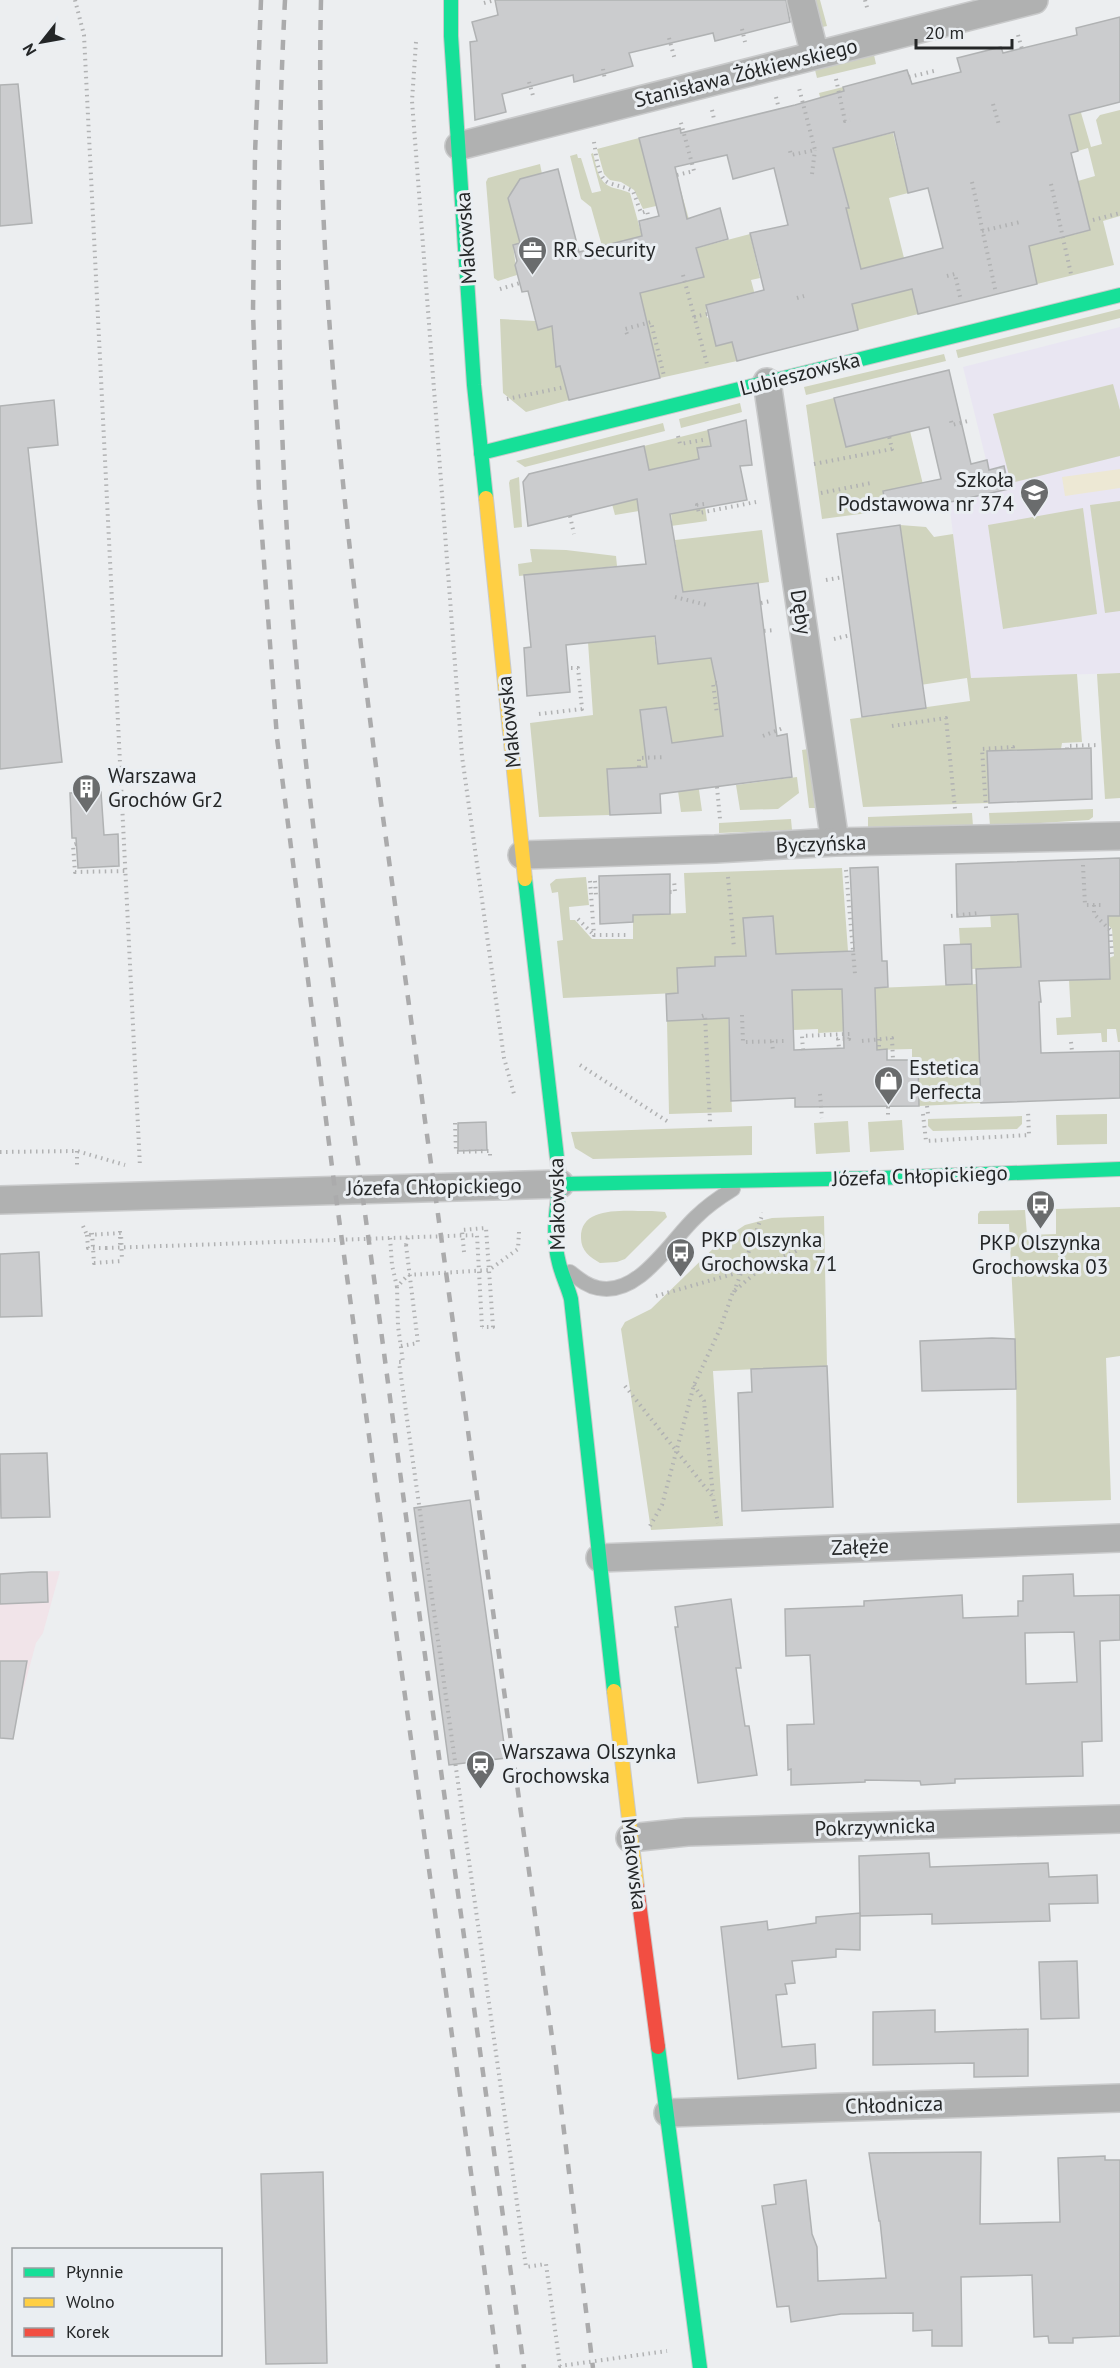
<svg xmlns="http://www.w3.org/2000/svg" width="1120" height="2368" viewBox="0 0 1120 2368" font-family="'PT Sans',sans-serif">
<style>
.industrial{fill:#f1e4e9}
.education{fill:#e9e6f2}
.green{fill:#d0d4be}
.sand{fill:#ede8d4}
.building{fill:#cbccce;stroke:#b0b2b3;stroke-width:1.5;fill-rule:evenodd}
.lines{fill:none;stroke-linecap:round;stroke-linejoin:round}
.lane-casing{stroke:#c9cacb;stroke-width:16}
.street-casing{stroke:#c9cacb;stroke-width:30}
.fast-casing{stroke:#c9cacb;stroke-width:16}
.slow-casing{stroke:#c9cacb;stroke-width:16}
.jam-casing{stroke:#c9cacb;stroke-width:16}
.path{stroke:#b1b2b3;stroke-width:4;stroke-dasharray:1.5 4.5;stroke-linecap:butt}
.lane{stroke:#b0b1b1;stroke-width:14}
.street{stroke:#b0b1b1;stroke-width:27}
.fast{stroke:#16e098;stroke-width:14}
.slow{stroke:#ffcf43;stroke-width:14}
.jam{stroke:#f24e42;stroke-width:14}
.rail{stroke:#ababac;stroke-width:4.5;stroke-dasharray:10 10;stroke-linecap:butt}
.path-bridge{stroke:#b1b2b3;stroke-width:4;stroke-dasharray:1.5 4.5;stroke-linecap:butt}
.labels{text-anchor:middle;stroke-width:6;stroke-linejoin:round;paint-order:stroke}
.street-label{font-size:21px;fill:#242627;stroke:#eaeef2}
.poi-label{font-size:21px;fill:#242627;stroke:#eaeef2;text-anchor:start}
</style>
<rect width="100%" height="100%" fill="#eceef0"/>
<polygon class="industrial" points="60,1571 43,1633 36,1643 17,1713 0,1714 0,1573"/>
<polygon class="education" points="1120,327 1120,673 971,678 949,502 994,492 963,367"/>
<g class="green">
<polygon points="811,0 820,0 827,26 818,28"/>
<polygon points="874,55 876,64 817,78 815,70"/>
<polygon points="843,87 856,142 893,133 908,193 889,198 918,314 858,330 852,304 794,222 848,208 819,93"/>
<polygon points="1030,99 1077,99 1091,147 1102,144 1096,120 1100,115 1120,110 1120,216 1103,221 1114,265 1037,284 1019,205 1073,235 1090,230 1078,181 1095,176 1088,148 1078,151 1072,127"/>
<polygon points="639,138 648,173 663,187 679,184 697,248 750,234 760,278 751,280 755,295 706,309 707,317 732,342 737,361 660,378 648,329 554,345 556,366 560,366 569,400 526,412 503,393 500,319 535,321 538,330 655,283 702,270 696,248 669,255 656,206 643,209 634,190 621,182 610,180 604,174 597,149"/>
<path d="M593,153C596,164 597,178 607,185C613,189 622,189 630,193L642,236L602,246L591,207L581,199L570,156L577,154L578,158H581L592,193L601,191L591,154Z"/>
<polygon points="540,164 542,174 510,203 520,243 513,245 517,275 498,281 494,278 486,182 488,178"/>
<polygon points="1120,309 1120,318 958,358 956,350"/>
<polygon points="944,354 946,361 806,395 804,387"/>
<polygon points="1113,384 1120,410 1120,456 1011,483 993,414"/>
<polygon points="834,398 846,447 910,431 928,505 822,519 806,405"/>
<polygon points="740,403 742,412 681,428 679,419"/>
<polygon points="663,423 665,431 525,467 516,461"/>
<polygon points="708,430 711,445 697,449 707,521 642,530 641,526 672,521 671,513 639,508 639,511 615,515 599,457 661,484 657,468 649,470 644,446"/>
<polygon points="519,477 522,527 514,528 509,483 510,480"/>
<polygon points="1120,501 1120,611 1105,613 1090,505"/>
<polygon points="1083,508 1097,614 1003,629 988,525"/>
<polygon points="900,525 926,527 934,537 953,534 971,678 1077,674 1082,742 1062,743 1061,749 987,751 989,803 863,807 850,719 894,713 891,696 913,709 970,701 967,678 860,694 920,666"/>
<polygon points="762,530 769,582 705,590 720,709 726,722 729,735 692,741 702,811 681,812 666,707 640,710 644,741 658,766 607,769 610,815 539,817 530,723 593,715 588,642 654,636 658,664 681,662 678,646 646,564 678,559 675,540"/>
<polygon points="530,549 566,550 616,556 617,566 519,576 518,564 532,562"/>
<polygon points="1120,673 1120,798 1105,799 1097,674"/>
<polygon points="808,749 815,808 809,808 802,750"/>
<polygon points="797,777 799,793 778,809 740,810 736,785"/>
<polygon points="1093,809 1093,817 1089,820 990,826 989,813"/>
<polygon points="972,813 973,826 868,832 868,817"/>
<polygon points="791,819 792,830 719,833 719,823"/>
<polygon points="842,868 848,951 821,952 821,964 715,957 715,966 677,968 678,993 563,998 557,941 563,940 558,892 552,893 550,884 556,879 586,877 589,905 569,907 570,920 575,920 592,939 633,939 633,915 686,913 684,873"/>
<polygon points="1096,912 1103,916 1120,916 1120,1042 1118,1042 1116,1029 1107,1029 1107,1042 1102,1042 1101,1033 1057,1035 1056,1018 1071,1017 1069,980 1008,983 1007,968 972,969 971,944 960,944 959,928 991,927 990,913 1018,914 1020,958 1068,958 1070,980 1110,979 1109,958 1114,956 1112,929"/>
<polygon points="976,984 977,1002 996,1047 979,1048 981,1103 919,1106 918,1060 912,1060 912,1049 871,1050 875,988"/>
<polygon points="842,989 843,1013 854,1031 818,1033 818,1029 793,1030 792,990"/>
<polygon points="728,1010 732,1112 669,1114 667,1021 702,1019"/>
<polygon points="1107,1114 1107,1144 1057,1145 1056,1115"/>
<polygon points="1022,1116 1022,1124 1017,1129 933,1131 928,1126 928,1119"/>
<polygon points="902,1120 904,1150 870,1152 868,1122"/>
<polygon points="848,1121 850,1152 816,1154 814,1123"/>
<polygon points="752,1126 752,1155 593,1159 575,1148 571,1132"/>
<polygon points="1120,1207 1120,1356 1106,1358 1111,1500 1017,1503 1016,1363 1009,1224 978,1224 978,1214 980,1211 1025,1210 1027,1235 1056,1234 1056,1209"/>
<path d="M652,1211L665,1212L667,1217L625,1259L617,1262L600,1263C590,1257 581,1251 581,1238C580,1204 629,1212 652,1211Z"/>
<polygon points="824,1216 827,1366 713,1371 723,1526 651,1530 621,1329 625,1322 651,1309 721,1241 745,1225 772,1218"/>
</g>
<polygon class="sand" points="1120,469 1120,488 1065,496 1062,477"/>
<g class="building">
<polygon points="495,0 786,0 790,22 715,41 713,33 629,53 633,66 574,82 573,75 502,94 506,112 475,120 470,42 477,41 472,22 498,15"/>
<path d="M1120,17V102L1069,115L1078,151L1071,153L1090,230L1029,246L1037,284L918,314L912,289L852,304L858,330L737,361L732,342L716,346L706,305L764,290L750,233L788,225L774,168L733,179L727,155L675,167L687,219L720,208L728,239L696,248L704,277L640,293L660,378L569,400L560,366L556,367L552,326L538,330L528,291L522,292L515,265L517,261L513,245L520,243L508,198L520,179L558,169L579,252L642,236L639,221L659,216L639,138L680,128L681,133L795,105L844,91L843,87L907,70L912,84L961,72L957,58L1001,47L1003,53L1077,35L1076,28ZM894,132L908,193L928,188L943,248L861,269L846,208H849L833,148Z"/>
<polygon points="18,84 32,223 0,226 0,85"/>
<polygon points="949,370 971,464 987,460 989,470 1004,466 1009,489 946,503 886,509 883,491 941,479 929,427 846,447 834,398"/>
<polygon points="54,400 58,445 28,448 62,762 0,769 0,406"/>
<polygon points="746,420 752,465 740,466 747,500 670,514 683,592 758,583 777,736 787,734 792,777 660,794 661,813 610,815 607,769 647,767 640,710 666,707 672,743 723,736 717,687 711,658 658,664 655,636 566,645 570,692 527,696 524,648 531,647 524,575 646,564 637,499 528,526 523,482 529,474 644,446 649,470 699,459 697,448 711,446 708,430"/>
<polygon points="900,525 926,708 862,717 837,534"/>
<polygon points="1091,748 1092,799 989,803 987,751"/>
<polygon points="101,792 104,835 118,834 119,866 78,868 76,838 72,838 70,793"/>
<polygon points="1120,858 1120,916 1108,916 1110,979 1039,981 1041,1002 1039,1002 1041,1053 1120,1051 1120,1098 981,1103 976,969 1021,967 1018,914 957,917 956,864"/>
<path d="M878,867L882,961H887L888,987L875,988L877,1050L887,1049V1060H918L919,1106L795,1107V1098L731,1101L729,1018L667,1021L666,994L678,993L677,968L715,966V957L746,956L743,918L773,916L776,954L854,951L850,868ZM842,989L844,1048L794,1050L792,990Z"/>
<polygon points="670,874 670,914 633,915 633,922 600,924 599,876"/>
<polygon points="971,944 972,984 946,985 944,945"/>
<polygon points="486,1122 487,1150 458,1151 458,1123"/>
<polygon points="39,1252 42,1316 0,1317 0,1254"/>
<polygon points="992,1338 1015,1339 1016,1389 922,1391 920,1341"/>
<polygon points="827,1366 833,1507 742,1511 738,1393 752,1392 751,1369"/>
<polygon points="47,1453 50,1517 1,1518 0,1454"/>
<polygon points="470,1500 506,1758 449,1765 414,1508"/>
<polygon points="32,1572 47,1572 48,1602 0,1604 0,1574"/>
<path d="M1073,1574L1074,1596L1120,1595V1640L1100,1641L1102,1741L1082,1742L1083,1776L955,1779V1783L939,1784L921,1785L920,1781L865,1780V1782L791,1785V1769L788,1770L787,1725L814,1724L810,1655L786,1656L785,1609L864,1606V1601L962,1595L963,1618L1018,1616V1601H1023V1576ZM1074,1632L1077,1682L1026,1684L1025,1633Z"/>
<polygon points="731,1599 741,1668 736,1668 745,1726 749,1726 757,1775 698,1783 675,1627 678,1627 675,1607"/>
<polygon points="0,1661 27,1661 13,1739 0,1738"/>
<polygon points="929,1853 930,1867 1048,1863 1049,1877 1097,1875 1098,1903 1049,1904 1050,1921 932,1924 932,1914 860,1916 859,1856"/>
<polygon points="860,1913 860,1950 836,1949 836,1957 792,1961 795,1983 785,1984 787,1994 776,1995 782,2047 815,2044 816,2068 738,2079 721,1927 767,1921 768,1930 816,1923 816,1917"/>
<polygon points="1077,1961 1079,2018 1041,2019 1039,1962"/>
<polygon points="935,2010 935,2032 1028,2029 1028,2076 974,2077 974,2063 873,2065 873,2012"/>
<polygon points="981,2152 980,2224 1060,2222 1058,2158 1105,2156 1105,2160 1120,2160 1120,2336 1073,2338 1073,2343 1049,2343 1048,2336 1034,2337 1032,2275 961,2277 962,2346 932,2346 932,2330 913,2331 913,2313 841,2314 791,2322 789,2306 777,2307 762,2206 776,2204 774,2185 806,2180 812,2234 817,2247 818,2281 886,2278 880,2221 879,2221 869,2153"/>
<polygon points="323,2172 327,2363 266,2364 261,2174"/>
</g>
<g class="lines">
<defs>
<path id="lane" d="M570,1272C579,1279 587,1286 598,1288C639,1297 671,1240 696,1217C707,1206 720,1197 733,1189"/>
<g id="street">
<polyline points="801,0 815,55"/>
<polyline points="459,146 1034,0"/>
<polyline points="767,382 835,842"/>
<polyline points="522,855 715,849 835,842 1120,836"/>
<polyline points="0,1200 560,1184"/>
<polyline points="600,1558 1120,1538"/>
<polyline points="630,1838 687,1832 1120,1819"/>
<polyline points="668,2113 1120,2098"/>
</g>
<g id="fast">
<polyline points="451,0 451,36 474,385 486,498"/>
<polyline points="481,453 1120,295"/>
<path d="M525,879L560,1184C556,1210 552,1237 559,1263C562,1276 568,1287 571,1299L614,1691"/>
<polyline points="560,1184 879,1178 1120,1169"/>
<polyline points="658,2047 700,2368"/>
</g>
<g id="slow">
<polyline points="486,498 525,879"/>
<polyline points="614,1691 637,1887"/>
</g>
<polyline id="jam" points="637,1887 658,2047"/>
</defs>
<use href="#lane" class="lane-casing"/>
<use href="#street" class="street-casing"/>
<use href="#fast" class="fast-casing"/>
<use href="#slow" class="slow-casing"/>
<use href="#jam" class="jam-casing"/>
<g class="path">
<polyline points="75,0 84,35 140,1167"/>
<polyline points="865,0 868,11"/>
<polyline points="484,3 495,0"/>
<polyline points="742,29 745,42"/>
<polyline points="1018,35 1022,49"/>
<polyline points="669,38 675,60"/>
<polyline points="416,42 412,101 462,756 504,1058 514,1094"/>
<polyline points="603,69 605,80"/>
<polyline points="909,77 934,71"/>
<polyline points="836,79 845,121 850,120"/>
<polyline points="529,82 534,99"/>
<polyline points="776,97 779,109"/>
<polyline points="993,104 999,125"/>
<polyline points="712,110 714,119"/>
<path d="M594,142C596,153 597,178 609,183C618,186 625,187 633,191L641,213L647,211L649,219"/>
<polyline points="790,151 791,155 815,150 799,88"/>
<polyline points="812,174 815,150"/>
<polyline points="677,175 694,171 680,119"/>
<polyline points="972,182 996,293"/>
<polyline points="1051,184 1071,274"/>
<polyline points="1093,220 1120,213"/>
<polyline points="982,231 1020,222"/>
<polyline points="683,275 707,364"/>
<polyline points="947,276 955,274 961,301"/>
<polyline points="500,289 520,283"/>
<polyline points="797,298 804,296"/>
<polyline points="694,317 707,314"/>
<polyline points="627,334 625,329 651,322 664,376"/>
<polyline points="507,399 565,387"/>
<polyline points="951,421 952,425 968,421"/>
<polyline points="678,436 680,444 703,440 704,443"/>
<polyline points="814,464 892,449 889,436"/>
<polyline points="821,493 871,483"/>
<polyline points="704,504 697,505 699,513 756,502"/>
<polyline points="570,516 574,534"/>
<polyline points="826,580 843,577"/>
<polyline points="675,597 707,605"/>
<polyline points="761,603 771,601"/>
<polyline points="764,631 775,630"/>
<polyline points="834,639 851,635"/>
<polyline points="717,683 713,683 717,714"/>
<polyline points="539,714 582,709 578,668 568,668"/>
<polyline points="892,726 946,718 955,809"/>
<polyline points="763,736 783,728"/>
<polyline points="1067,749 1067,746 1098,745"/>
<polyline points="639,767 639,758 665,757"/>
<polyline points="717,787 720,819"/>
<polyline points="986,808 982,749 1013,747 1013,750"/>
<polyline points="76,844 73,845 75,872 125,871"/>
<polyline points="1083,865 1085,905 1103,905"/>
<polyline points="846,870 855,974"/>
<polyline points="728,877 734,948"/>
<polyline points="590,881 594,935 627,935"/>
<polyline points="595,881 596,896 599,896"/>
<polyline points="670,892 675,892 674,880"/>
<polyline points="1094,905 1094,914 1110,930 1112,954 1108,954"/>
<polyline points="951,916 979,913"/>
<polyline points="578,919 594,935"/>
<polyline points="742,1015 743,1042 786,1041"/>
<polyline points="702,1016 705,1015 710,1122"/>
<polyline points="879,1039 879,1050"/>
<polyline points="772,1041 773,1051"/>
<polyline points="862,1041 892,1038 893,1060"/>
<polyline points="1071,1042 1072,1051"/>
<polyline points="803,1050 802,1036 850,1034 849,1039 838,1039 839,1048"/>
<polyline points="580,1065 670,1123"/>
<polyline points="820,1094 822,1118"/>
<polyline points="927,1106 928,1114"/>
<polyline points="888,1107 888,1115"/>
<polyline points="923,1114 926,1141 1029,1135 1028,1111"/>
<polyline points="455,1123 456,1152 490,1151 490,1157"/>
<polyline points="77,1151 77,1169"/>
<polyline points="0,1152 77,1151 125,1165"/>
<polyline points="83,1226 87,1235 121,1233 122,1261"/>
<polyline points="519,1232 518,1249 489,1270 408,1275 397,1287 398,1326 403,1362 399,1362 526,2267 546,2264 560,2366 667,2351"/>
<polyline points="87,1235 88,1248 106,1248"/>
<polyline points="390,1238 392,1265 397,1287"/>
<polyline points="406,1245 408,1237"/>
<polyline points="464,1252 462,1230 486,1228 493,1327 482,1327"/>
<polyline points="734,1292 763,1213"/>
<polyline points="656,1296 761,1266"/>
<polyline points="401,1346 418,1343"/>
<polyline points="694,1385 704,1401 713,1496"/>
<polyline points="625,1386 713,1497 718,1523"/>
<polyline points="650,1526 662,1505 694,1385 720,1329 733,1292 765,1265 796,1251 825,1233"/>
</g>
<use href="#lane" class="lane"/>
<use href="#street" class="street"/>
<use href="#fast" class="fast"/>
<use href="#slow" class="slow"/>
<use href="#jam" class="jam"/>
<g class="rail">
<polyline points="261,0 255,154 253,311 259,495 277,738 335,1190 498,2368"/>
<path d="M285,0C272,251 279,504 305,754C325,936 352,1118 377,1300C424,1656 475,2012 524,2368"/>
<path d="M321,0C315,259 344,518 377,774L556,2066L593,2368"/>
</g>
<g class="path-bridge">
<polyline points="120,1231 120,1247"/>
<polyline points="92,1233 94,1263 122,1261"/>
<polyline points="406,1245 418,1343"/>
<polyline points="106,1248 477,1235 482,1327"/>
</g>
</g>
<defs>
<symbol id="office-pin" viewBox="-11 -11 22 30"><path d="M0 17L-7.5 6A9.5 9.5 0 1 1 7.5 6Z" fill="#6a6c6d" stroke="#eaeef2"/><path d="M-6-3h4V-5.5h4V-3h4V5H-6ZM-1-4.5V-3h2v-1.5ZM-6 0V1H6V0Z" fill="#fff"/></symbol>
<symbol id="school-pin" viewBox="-11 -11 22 30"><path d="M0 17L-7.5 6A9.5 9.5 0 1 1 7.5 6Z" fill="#6a6c6d" stroke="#eaeef2"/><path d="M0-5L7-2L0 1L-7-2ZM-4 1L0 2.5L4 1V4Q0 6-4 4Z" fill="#fff"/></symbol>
<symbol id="building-pin" viewBox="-11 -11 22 30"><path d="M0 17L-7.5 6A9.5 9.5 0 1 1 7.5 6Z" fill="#6a6c6d" stroke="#eaeef2"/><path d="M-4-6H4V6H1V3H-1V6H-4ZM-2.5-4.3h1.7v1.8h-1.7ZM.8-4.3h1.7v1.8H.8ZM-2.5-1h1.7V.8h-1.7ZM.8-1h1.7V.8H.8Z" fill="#fff"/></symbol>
<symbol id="shop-pin" viewBox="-11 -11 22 30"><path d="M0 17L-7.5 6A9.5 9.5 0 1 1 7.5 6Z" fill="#6a6c6d" stroke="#eaeef2"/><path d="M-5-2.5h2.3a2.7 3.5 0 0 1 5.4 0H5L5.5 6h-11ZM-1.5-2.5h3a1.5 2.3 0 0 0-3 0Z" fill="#fff"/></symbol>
<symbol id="bus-pin" viewBox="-11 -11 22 30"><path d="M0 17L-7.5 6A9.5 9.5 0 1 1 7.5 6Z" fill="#6a6c6d" stroke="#eaeef2"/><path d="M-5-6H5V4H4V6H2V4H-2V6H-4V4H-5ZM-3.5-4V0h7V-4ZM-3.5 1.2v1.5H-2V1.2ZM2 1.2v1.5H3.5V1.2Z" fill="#fff"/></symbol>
<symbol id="station-pin" viewBox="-11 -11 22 30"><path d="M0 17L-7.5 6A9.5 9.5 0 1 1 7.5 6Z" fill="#6a6c6d" stroke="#eaeef2"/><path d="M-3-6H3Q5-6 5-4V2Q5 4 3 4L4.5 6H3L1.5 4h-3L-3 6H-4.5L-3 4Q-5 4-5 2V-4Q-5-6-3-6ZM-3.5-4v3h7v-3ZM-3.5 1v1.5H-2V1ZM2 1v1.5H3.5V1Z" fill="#fff"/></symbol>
</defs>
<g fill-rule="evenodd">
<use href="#office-pin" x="516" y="234" width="33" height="45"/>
<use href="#school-pin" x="1018" y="476" width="33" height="45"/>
<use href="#building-pin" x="70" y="772" width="33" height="45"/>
<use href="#shop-pin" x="872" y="1064" width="33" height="45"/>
<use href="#bus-pin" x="1024" y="1188" width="33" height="45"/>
<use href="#bus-pin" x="664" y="1236" width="33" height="45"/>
<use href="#station-pin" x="464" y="1748" width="33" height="45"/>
</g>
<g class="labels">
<g class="street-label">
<text transform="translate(746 73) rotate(-14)" y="7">Stanisława Żółkiewskiego</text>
<text transform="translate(466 238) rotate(-94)" y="7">Makowska</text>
<text transform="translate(800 374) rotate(-14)" y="7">Lubieszowska</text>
<text transform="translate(801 612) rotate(81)" y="7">Dęby</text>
<text transform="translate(509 722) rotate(-96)" y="7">Makowska</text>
<text transform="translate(821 844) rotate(-2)" y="7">Byczyńska</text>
<text transform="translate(920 1176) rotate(-2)" y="7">Józefa Chłopickiego</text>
<text transform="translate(434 1187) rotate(-1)" y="7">Józefa Chłopickiego</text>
<text transform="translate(557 1204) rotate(-91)" y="7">Makowska</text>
<text transform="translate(860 1547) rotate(-2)" y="7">Załęże</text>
<text transform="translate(875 1827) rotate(-2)" y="7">Pokrzywnicka</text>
<text transform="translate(634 1864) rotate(83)" y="7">Makowska</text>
<text transform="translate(894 2105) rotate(-2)" y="7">Chłodnicza</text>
</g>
<g class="poi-label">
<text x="553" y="257">RR Security</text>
<text x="1014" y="487" text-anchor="end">Szkoła<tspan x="1014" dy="24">Podstawowa nr 374</tspan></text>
<text x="108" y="783">Warszawa<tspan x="108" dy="24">Grochów Gr2</tspan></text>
<text x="909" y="1075">Estetica<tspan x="909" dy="24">Perfecta</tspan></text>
<text x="701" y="1247">PKP Olszynka<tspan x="701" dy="24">Grochowska 71</tspan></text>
<text x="1040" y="1250" text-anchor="middle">PKP Olszynka<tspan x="1040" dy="24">Grochowska 03</tspan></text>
<text x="502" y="1759">Warszawa Olszynka<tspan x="502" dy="24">Grochowska</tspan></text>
</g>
</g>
<rect x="12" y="2248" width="210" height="108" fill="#eaeef2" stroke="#9b9ea1" stroke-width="1.5"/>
<rect x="24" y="2268" width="30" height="9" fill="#16e098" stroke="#9b9ea1" stroke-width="1.5"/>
<text x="66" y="2278" font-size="18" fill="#242627">Płynnie</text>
<rect x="24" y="2298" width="30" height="9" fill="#ffcf43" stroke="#9b9ea1" stroke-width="1.5"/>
<text x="66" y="2308" font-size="18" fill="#242627">Wolno</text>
<rect x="24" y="2328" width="30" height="9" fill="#f24e42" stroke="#9b9ea1" stroke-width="1.5"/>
<text x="66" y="2338" font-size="18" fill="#242627">Korek</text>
<g transform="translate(42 42) rotate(239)" stroke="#eaeef2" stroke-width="4.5" paint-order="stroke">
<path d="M0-4.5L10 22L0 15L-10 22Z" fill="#242627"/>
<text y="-9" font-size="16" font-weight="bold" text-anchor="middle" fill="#242627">N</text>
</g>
<path d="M916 39v9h96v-9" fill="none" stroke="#242627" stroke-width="3"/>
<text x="925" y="39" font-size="18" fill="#242627" stroke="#eaeef2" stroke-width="4.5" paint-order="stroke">20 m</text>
</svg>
